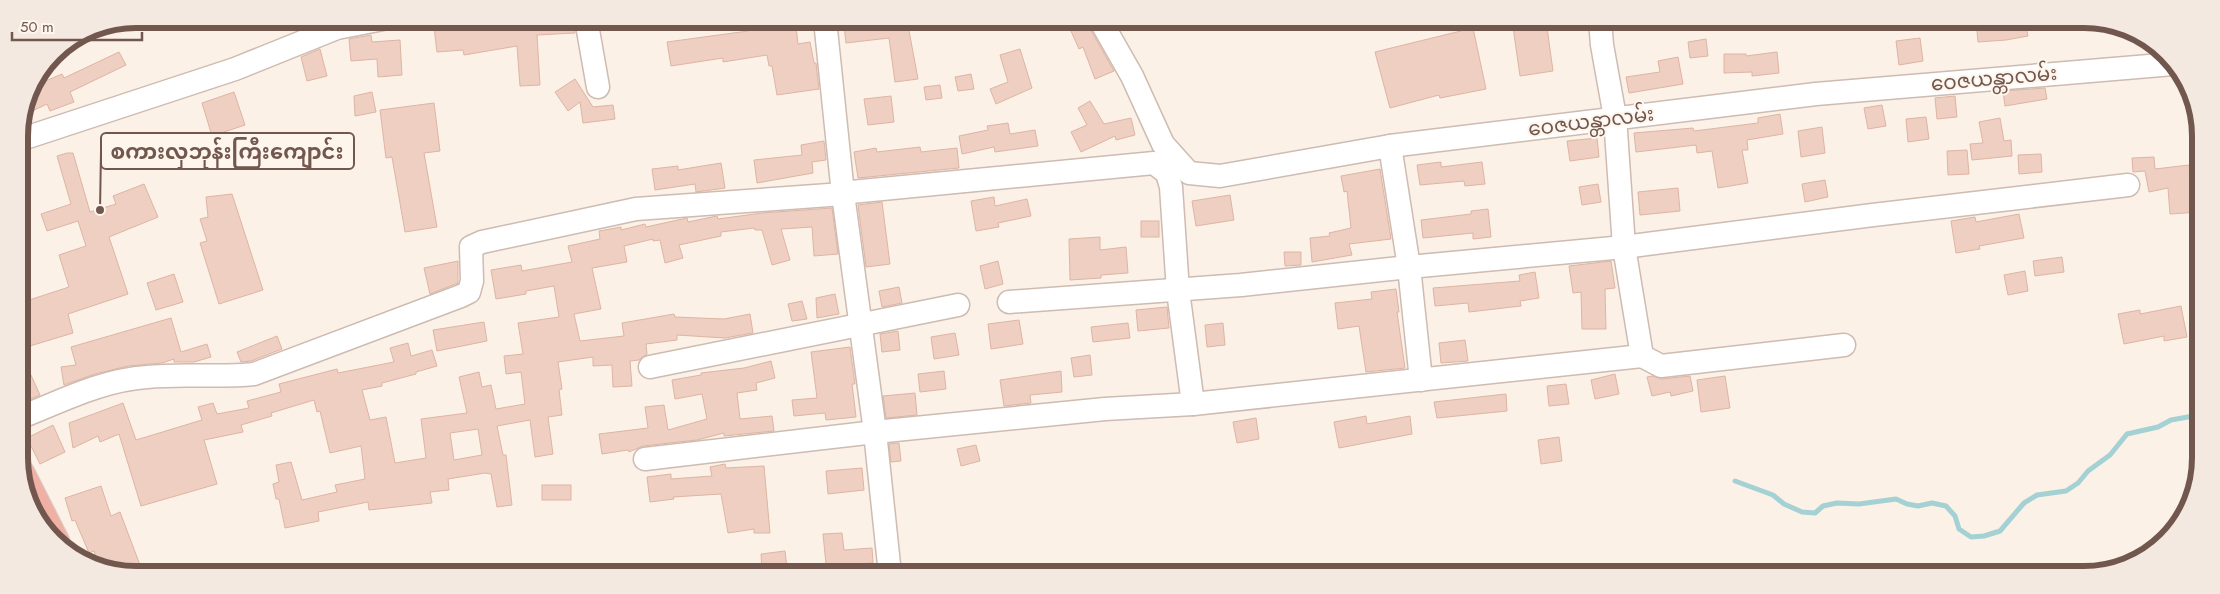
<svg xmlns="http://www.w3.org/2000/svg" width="2220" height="594" viewBox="0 0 2220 594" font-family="Jost,'Noto Sans Myanmar',sans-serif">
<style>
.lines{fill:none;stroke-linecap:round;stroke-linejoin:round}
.stream{stroke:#a4d1d4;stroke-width:5}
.building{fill:#eecfc1;stroke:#dfb4a3;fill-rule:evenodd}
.minor-casing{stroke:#cebbb1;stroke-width:25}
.highway-casing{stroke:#d8d0cd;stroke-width:30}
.minor{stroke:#fff;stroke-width:22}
.highway{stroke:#f0b0a3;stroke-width:28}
.labels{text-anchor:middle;stroke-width:4;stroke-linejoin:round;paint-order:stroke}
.street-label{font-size:20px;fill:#72574e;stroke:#fef6ed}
.rim{fill:none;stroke:#72574e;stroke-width:6}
.leader{fill:none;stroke:#72574e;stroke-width:2}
.callout-dot{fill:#72574e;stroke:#fef6ed;stroke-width:2}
.callout{fill:#fef6ed;stroke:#72574e;stroke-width:2}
.callout-label{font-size:21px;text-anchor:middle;font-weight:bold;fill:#72574e}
</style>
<rect width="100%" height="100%" fill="#fbf1e7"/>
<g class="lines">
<polyline class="stream" points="1735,481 1773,495 1784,504 1802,512 1815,513 1823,506 1837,503 1859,504 1896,499 1907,504 1918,506 1932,503 1946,506 1955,516 1959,529 1971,537 1984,536 2000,531 2024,503 2037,495 2066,491 2078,483 2088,471 2110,455 2127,434 2158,427 2171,420 2199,415"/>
</g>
<g class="building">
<polygon points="433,19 573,19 575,33 537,35 540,85 520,86 517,46 464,55 463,50 437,52"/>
<polygon points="747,19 767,19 768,30 796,26 798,44 810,42 814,63 816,63 819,89 777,95 772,66 769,66 767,55 723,62 723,58 671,66 667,42 748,31"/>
<polygon points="886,20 907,20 918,79 895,82 889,38 846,43 844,26 886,21"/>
<polygon points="1066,20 1087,20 1089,27 1114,71 1095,79 1083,47 1079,49"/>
<polygon points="1512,20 1546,20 1553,71 1520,76"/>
<polygon points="1976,21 2025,21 2028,36 2006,40 1978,42"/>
<polygon points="1473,28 1486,89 1440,98 1439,95 1390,108 1375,52"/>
<polygon points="371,35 372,42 400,40 402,75 378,77 377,59 351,61 349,39"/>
<polygon points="1920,38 1923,61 1899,65 1896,41"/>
<polygon points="1706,39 1708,56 1690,58 1688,42"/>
<polygon points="320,49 327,76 307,81 301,57"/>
<polygon points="1020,49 1032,88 996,104 990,89 1008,82 1000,55"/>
<polygon points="119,52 126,65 70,92 74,102 50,111 47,104 22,116 29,88 62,74 64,78"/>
<polygon points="1777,52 1779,73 1752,76 1752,72 1724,73 1724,54 1746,54 1746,56"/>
<polygon points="1678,57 1683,84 1629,93 1626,77 1660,72 1658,61"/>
<polygon points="971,74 974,89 958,91 955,77"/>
<polygon points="575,79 593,107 613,105 615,119 583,123 580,102 568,111 555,92"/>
<polygon points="940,85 942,98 926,100 924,87"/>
<polygon points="2045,88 2047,99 2005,106 2003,91"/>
<polygon points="234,92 245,125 212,136 202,103"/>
<polygon points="372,92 376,112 355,116 354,96"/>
<polygon points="891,96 894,122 868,125 864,99"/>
<polygon points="1955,96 1957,117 1937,119 1935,98"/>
<polygon points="1090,101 1104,124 1131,118 1135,135 1116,140 1115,136 1081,152 1071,132 1087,125 1078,108"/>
<polygon points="434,103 440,151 424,153 437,227 405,232 392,157 386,158 380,110"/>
<polygon points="1882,105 1886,126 1868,129 1864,108"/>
<polygon points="1780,114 1783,134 1747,140 1748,150 1742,150 1748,183 1718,188 1712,151 1697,153 1696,145 1636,152 1634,133 1693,128 1694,131 1758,123 1758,118"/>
<polygon points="1926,117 1929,139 1908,142 1906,119"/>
<polygon points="2000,118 2004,141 2011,140 2012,156 1972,160 1970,144 1983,143 1979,122"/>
<polygon points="1008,123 1010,134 1035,130 1038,146 995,152 994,147 962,154 959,136 988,130 987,126"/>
<polygon points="1822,127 1825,153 1801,157 1798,131"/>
<polygon points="1597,138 1599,157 1570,161 1567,141"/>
<polygon points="824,141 826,160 812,162 813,173 757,183 754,160 802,155 801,145"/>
<polygon points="920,147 921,152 957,148 959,168 858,178 854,152 876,148 877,152"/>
<polygon points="1967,150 1969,174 1948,175 1947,151"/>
<polygon points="67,153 73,153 90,212 116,204 113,196 144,184 158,217 109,237 128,294 68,314 73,333 20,349 20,303 69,287 59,255 86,246 78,221 47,231 41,214 71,204 57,156"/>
<polygon points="2041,154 2042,172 2019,174 2018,155"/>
<polygon points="2154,157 2155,169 2189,165 2192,191 2199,190 2199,212 2170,214 2168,188 2149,192 2145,171 2133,172 2132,158"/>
<polygon points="1441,162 1441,167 1482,162 1485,184 1465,186 1464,181 1420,185 1417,165"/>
<polygon points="721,163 725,188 696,192 695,184 655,190 652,169 678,166 678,170"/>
<polygon points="1380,169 1391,239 1349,244 1352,255 1312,262 1310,238 1330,236 1329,233 1351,228 1347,191 1344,192 1341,176"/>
<polygon points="1825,180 1828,197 1805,202 1802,184"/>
<polygon points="1598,184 1601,202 1582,205 1579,187"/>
<polygon points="1678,188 1680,211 1640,215 1638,192"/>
<polygon points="232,194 263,290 219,304 200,243 207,241 200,219 208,217 206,197"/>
<polygon points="1230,195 1234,220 1196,226 1192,201"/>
<polygon points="994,197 995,206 1027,199 1031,216 998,223 999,227 976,231 971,201"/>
<polygon points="882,202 890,264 866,267 858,205"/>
<path d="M832,208L838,254L814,256L812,227L781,229L790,260L772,265L762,230H755L754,228L721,232V236L679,245L683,258L665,263L660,240L653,241V239L624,246L627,262L592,268L601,309L574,314L580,341L624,336L622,323L674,314L675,317L724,319L750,314L753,333L725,338L677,335V340L646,344L647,354L639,360L630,361L632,386L613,387L612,365L593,366V357L558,362L562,389L559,390L562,415L548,417L553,454L535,457L530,420L497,426L503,455H506L512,505L497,507L491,474L485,473L448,479L449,490L430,492L432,503L369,510L368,502L318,512L319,521L285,528L279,499H276L273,484L279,482L276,465L291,462L302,500L337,492L335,485L365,479L361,446L330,453L320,411L317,412L314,400L271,413L272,416L241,425L243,432L204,440L217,484L141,506L119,434L100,442L98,436L73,448L69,423L123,403L136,440L202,420L198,407L213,403L217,414L249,408L247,401L281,392L279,384L337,369L338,373L394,362L390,348L408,343L411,356L432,350L437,366L416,372V374L382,383V386L362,390L370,420L386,417L395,463L426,458L421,419L467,413L459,377L479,372L482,387L491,385L496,409L525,404L521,372L506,374L504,356L523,354L518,323L559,317L554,286L526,291V294L496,299L491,270L521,265L522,271L572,262L568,246L600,239L599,231L621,227V230L645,224L646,227L687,218L688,222L717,216L718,219L762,213ZM478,429L482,455L454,460L450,433Z"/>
<polygon points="1488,209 1491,237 1473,239 1473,233 1423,238 1421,220 1471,214 1471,211"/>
<polygon points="2019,214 2024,238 1979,246 1980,249 1956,253 1951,221 1975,217 1976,222"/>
<rect x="1141" y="221" width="18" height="16"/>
<polygon points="1100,237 1100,250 1126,247 1128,273 1101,275 1101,278 1070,280 1069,239"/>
<polygon points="1284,252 1301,252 1301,265 1285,266"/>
<polygon points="2062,257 2064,272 2035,276 2033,261"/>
<polygon points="458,261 458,283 430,294 424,268"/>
<polygon points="998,261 1003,284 985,289 980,266"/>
<polygon points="1611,261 1615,288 1605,289 1606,329 1582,329 1581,292 1573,293 1569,266"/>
<polygon points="2025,271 2028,291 2008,295 2004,275"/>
<polygon points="1535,272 1539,298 1520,301 1521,306 1469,312 1468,303 1435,306 1433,288 1520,281 1519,275"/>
<polygon points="174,274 183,302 156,310 147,283"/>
<polygon points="899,287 902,303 882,307 879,291"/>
<polygon points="1396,289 1399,312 1397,312 1405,368 1366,372 1359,326 1338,329 1335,303 1372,299 1371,292"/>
<polygon points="835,294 839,314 817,318 816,298"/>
<polygon points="802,301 807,319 792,321 788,304"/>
<polygon points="2181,306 2187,337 2164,341 2164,336 2124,344 2118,314 2140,310 2140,314"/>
<polygon points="1167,307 1169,328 1138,331 1136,310"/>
<polygon points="171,318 181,352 207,344 211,357 194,362 174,362 174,359 162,363 128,366 95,374 64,385 61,367 76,365 71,347"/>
<polygon points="1019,320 1023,344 991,349 988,324"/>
<polygon points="484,322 487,341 437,351 433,330"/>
<polygon points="1128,323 1130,338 1093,342 1091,327"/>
<polygon points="1223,323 1225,345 1207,347 1205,325"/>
<polygon points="898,331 900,350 882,352 880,334"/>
<polygon points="955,333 959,355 934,359 931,337"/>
<polygon points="277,336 282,349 251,361 241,362 237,352"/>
<polygon points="1465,340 1468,361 1441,363 1439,343"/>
<polygon points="850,347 855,384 852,384 856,417 826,420 825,413 794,416 792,400 817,398 811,352"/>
<polygon points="20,351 40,395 21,403 20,384"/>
<polygon points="1090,355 1092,375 1074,377 1071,358"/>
<polygon points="771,361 775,378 756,383 757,390 737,393 740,419 772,416 774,431 724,436 724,433 697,440 643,446 629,452 628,450 602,454 599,434 648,428 645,407 664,405 668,430 707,419 702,394 675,399 672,380 701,375 701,373 744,368"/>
<polygon points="944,371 946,389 920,392 918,374"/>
<polygon points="1061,371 1062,392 1030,395 1031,403 1004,406 1000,380"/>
<polygon points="1615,374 1619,394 1595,399 1591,380"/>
<polygon points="1652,376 1662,379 1690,376 1693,391 1671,396 1670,392 1652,396 1647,377"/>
<polygon points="1725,376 1730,408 1701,412 1697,380"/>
<polygon points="1566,384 1569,404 1549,406 1547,386"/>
<polygon points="915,393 917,415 886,418 883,396"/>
<polygon points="1506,394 1507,411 1437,418 1434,402"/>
<polygon points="1366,416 1367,424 1410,416 1412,434 1339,448 1334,422"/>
<polygon points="1256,418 1259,439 1237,443 1233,422"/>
<polygon points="53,425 65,452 40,464 27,438"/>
<polygon points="1559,437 1562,461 1541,464 1538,440"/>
<polygon points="899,443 901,461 891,462 889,444"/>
<polygon points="976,445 980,461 961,466 957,449"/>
<polygon points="725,464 726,468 764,466 770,533 754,533 754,529 728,533 721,494 673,497 674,499 650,502 647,477 671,474 671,479 712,476 710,467"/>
<polygon points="862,468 864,490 828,494 826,471"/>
<rect x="542" y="485" width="29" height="15"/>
<polygon points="101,486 111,516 120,512 143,573 112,573 99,566 94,551 89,553 75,520 72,521 65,498"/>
<polygon points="842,533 844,550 872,548 873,563 854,564 855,574 827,574 823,534"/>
<polygon points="785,551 787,568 762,571 761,554"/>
</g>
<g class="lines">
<defs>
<g id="minor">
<polyline points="586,19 598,87"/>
<polyline points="825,20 843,194 875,432 890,574"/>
<polyline points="1100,20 1132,76 1163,144 1189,173 1220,176 1390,146 1816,94 2173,64"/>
<polyline points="1600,20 1602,45 1615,117 1624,247 1642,356 1661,366 1844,345"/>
<polyline points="19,140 235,69 337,28 383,19"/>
<polyline points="1390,146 1409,267 1421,380"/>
<polyline points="1009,302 1241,285 1409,267 1624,247 1873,215 2128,185"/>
<polyline points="650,367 958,305"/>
<path d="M21,417C62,401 102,380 147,377C182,373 218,378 254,374L461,296L469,292L472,281L471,247L482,242L636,209L843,194L851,192L1154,163L1167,173L1171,187L1178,291L1193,404"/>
<polyline points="645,459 875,432 1105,409 1193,404 1642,356"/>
</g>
<polyline id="highway" points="21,474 56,543"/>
</defs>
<use href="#minor" class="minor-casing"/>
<use href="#highway" class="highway-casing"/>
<use href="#minor" class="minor"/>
<use href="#highway" class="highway"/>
</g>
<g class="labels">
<g class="street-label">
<text transform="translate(1994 78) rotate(-5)" y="7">ဝေဇယန္တာလမ်း</text>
<text transform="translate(1591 121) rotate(-7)" y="7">ဝေဇယန္တာလမ်း</text>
</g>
</g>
<path d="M0 0H2220V594H0ZM136 28H2084A108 108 0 0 1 2192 136V458A108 108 0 0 1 2084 566H136A108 108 0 0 1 28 458V136A108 108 0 0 1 136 28Z" fill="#f3e9e0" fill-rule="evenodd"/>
<path class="rim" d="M136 28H2084A108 108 0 0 1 2192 136V458A108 108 0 0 1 2084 566H136A108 108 0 0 1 28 458V136A108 108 0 0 1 136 28Z"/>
<path class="leader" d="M100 210L101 151"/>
<circle class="callout-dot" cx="100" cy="210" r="5"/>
<rect class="callout" x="101" y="133" width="253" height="36" rx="5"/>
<g class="callout-label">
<text x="227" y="159">စကားလှဘုန်းကြီးကျောင်း</text>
</g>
<path d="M12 32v8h130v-8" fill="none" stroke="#72574e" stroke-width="2.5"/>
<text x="20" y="32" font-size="15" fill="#72574e" stroke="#fef6ed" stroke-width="4" paint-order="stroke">50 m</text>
</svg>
